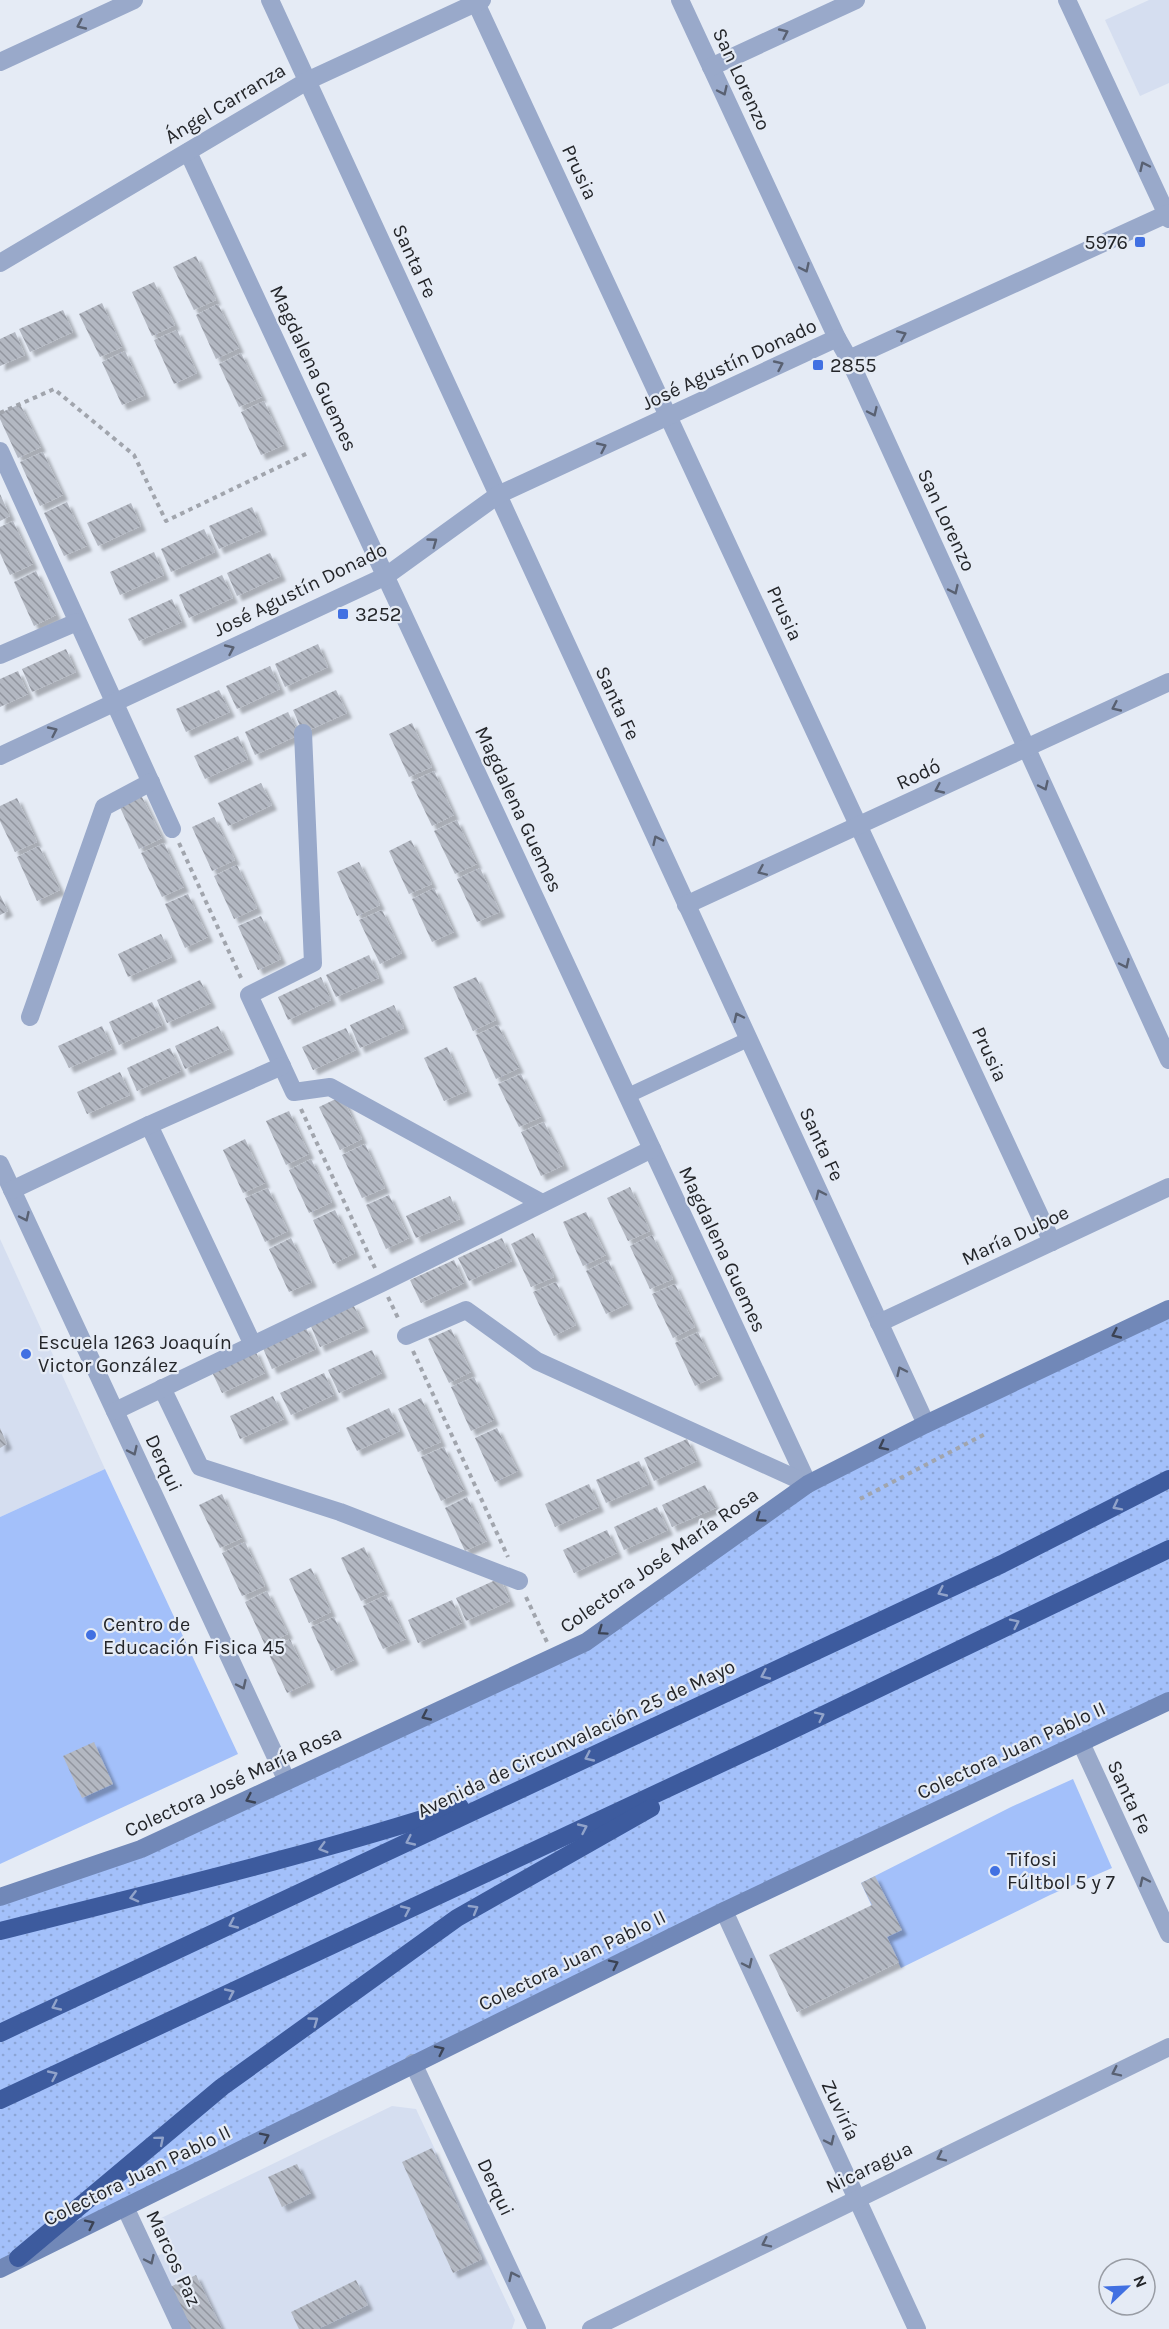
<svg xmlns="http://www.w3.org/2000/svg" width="1169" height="2329" viewBox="0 0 1169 2329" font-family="Karla,sans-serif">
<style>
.built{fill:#d5def0}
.grass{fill:url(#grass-dots)}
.pitch{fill:#a3c0fa}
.building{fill:url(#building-back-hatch);filter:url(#shadow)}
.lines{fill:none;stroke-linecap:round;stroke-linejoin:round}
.path{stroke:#a1a5ad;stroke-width:4;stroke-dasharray:4.5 4.5;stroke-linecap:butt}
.pedestrian{stroke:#99a9ca;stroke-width:15}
.minor{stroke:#99a9ca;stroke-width:18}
.secondary{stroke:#7188b8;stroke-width:18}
.motorway{stroke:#3d5b9e;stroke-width:18}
.oneway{stroke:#596172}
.oneway2{stroke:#3b4355}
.oneway3{stroke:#91a3ca}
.poi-dot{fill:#4170e2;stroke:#e5ebf5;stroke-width:2}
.labels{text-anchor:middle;stroke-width:4.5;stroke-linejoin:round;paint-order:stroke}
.street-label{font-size:20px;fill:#24262a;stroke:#e5ebf5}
.poi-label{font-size:20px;fill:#24262a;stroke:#e5ebf5;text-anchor:start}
</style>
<defs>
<pattern id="grass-dots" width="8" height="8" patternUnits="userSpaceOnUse" patternTransform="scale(1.5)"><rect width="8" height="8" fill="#a3c0fa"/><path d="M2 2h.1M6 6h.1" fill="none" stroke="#8ca5d6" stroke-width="1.8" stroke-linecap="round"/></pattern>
<pattern id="building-back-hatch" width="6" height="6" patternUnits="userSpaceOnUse" patternTransform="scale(1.5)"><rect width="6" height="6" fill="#b3b8c2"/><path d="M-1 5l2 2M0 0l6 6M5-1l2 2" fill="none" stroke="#91959e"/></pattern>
<filter id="shadow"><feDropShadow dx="5" dy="5" stdDeviation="1.5" flood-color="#0004"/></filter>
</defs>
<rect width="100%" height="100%" fill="#e5ebf5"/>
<g class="built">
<polygon points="1149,0 1169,0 1169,83 1140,96 1105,20"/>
<polygon points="0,1239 105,1469 0,1517"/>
<polygon points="392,2106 416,2109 515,2320 512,2329 190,2329 155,2257 169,2250 155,2221"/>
</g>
<polygon class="grass" points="1169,1309 1169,1701 0,2269 0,1897 141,1849 586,1642 808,1484"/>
<g class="pitch">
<polygon points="105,1469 238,1754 0,1864 0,1517"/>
<polygon points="1073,1779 1112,1868 1050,1895 901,1968 861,1883 1011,1807"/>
</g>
<g class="building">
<polygon points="196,256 216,300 194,310 173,267"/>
<polygon points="154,282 175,325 152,336 132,292"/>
<polygon points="102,303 122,347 100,357 79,314"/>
<polygon points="218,304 239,348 216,359 196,315"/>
<polygon points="63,310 73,332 30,352 19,329"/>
<polygon points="177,330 197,373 174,384 154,340"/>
<polygon points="15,332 25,355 0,366 0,339"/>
<polygon points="125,351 145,395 122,405 102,362"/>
<polygon points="241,353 262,397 239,407 219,364"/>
<polygon points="264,401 284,445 261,455 241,412"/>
<polygon points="20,404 41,447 18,458 0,419 0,413"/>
<polygon points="43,452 63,495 40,506 20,462"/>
<polygon points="0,494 10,516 0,521"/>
<polygon points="67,502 87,546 64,556 44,513"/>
<polygon points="131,503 141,526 98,546 87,523"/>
<polygon points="252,507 262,530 219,549 209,526"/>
<polygon points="13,521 33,564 10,575 0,553 0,527"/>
<polygon points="204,529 215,552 171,572 161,549"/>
<polygon points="154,552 164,575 120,595 110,572"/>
<polygon points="270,553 281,576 237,596 227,573"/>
<polygon points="36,571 56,615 34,626 14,582"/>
<polygon points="222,575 233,598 189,618 179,595"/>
<polygon points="172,599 182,622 139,641 128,619"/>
<polygon points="318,644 328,667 285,687 275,664"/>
<polygon points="66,649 76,672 32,692 22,669"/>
<polygon points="270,666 280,689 237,709 226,686"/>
<polygon points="18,671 28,694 0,707 0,679"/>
<polygon points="219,690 230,712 186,732 176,709"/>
<polygon points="336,690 347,713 303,733 293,710"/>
<polygon points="288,712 299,735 255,755 245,732"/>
<polygon points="412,723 432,767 409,777 389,734"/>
<polygon points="238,736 248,759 205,779 194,756"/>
<polygon points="434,771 454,815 432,826 411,782"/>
<polygon points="261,783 272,805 228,826 218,803"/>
<polygon points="141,795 162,838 139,849 119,805"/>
<polygon points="17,798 37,842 15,852 0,821 0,806"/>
<polygon points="214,817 235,860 212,871 192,827"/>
<polygon points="457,820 477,864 455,874 434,831"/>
<polygon points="411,840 432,884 409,894 389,851"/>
<polygon points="164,843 184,887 162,897 141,853"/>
<polygon points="39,846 60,890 37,901 17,857"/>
<polygon points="359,862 380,905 357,916 337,872"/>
<polygon points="237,865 257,908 234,919 214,876"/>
<polygon points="480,868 500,912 477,922 457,879"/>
<polygon points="434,888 454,932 432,942 412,899"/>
<polygon points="188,894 208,937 185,948 165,904"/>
<polygon points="0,895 8,911 0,915"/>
<polygon points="382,910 402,953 380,964 359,920"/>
<polygon points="261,916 281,959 258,970 238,926"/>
<polygon points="161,934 172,957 128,977 118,954"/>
<polygon points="369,955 379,978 336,997 326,975"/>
<polygon points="321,977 331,1000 288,1020 278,997"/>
<polygon points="476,977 496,1020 473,1031 453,987"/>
<polygon points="200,980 211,1003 167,1023 157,1000"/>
<polygon points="152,1002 163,1025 119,1045 109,1022"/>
<polygon points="394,1005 404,1028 360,1048 350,1025"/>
<polygon points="498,1025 519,1068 496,1079 476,1035"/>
<polygon points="102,1026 112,1049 69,1068 58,1046"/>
<polygon points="218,1026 229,1049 185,1069 175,1046"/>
<polygon points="346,1028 356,1050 313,1070 302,1047"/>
<polygon points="447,1047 467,1091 444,1101 424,1058"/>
<polygon points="170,1048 181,1071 137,1091 127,1068"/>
<polygon points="120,1072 130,1095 87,1114 77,1092"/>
<polygon points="521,1074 541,1117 519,1127 498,1084"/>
<polygon points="342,1096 362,1139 340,1150 319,1107"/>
<polygon points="289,1111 309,1154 286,1165 266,1121"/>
<polygon points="544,1122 564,1165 541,1176 521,1132"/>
<polygon points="245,1139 265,1183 243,1193 223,1150"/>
<polygon points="365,1144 385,1188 362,1198 342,1155"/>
<polygon points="311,1159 332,1202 309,1213 289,1170"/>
<polygon points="630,1187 650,1231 628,1241 607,1198"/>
<polygon points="268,1188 288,1231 265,1242 245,1198"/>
<polygon points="389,1195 409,1238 386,1249 366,1205"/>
<polygon points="450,1196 460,1219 416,1238 406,1216"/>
<polygon points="335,1210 355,1253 333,1264 313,1220"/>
<polygon points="586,1212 606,1255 583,1266 563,1222"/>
<polygon points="533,1233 554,1277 531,1287 511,1244"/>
<polygon points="652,1235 673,1279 650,1289 630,1246"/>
<polygon points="291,1238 312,1282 289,1292 269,1249"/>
<polygon points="502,1238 512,1261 469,1281 458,1258"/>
<polygon points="454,1260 464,1283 421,1303 410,1280"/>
<polygon points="608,1260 628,1304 606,1314 586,1271"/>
<polygon points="556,1282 576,1325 554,1336 533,1292"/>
<polygon points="675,1284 695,1327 673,1338 652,1294"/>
<polygon points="353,1304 364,1327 320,1347 310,1324"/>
<polygon points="305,1326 316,1349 272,1369 262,1346"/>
<polygon points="451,1329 471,1372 449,1383 428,1339"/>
<polygon points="698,1332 718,1375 695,1386 675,1343"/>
<polygon points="255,1350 265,1373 222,1393 211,1370"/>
<polygon points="372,1350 382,1373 339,1393 328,1370"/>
<polygon points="324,1373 334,1395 291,1415 280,1393"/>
<polygon points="474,1377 494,1420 471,1431 451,1387"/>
<polygon points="273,1396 284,1419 240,1439 230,1416"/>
<polygon points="421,1398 441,1442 418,1452 398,1409"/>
<polygon points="389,1408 400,1431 357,1451 346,1428"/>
<polygon points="0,1428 7,1444 0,1448"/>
<polygon points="497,1428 518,1471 495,1482 475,1438"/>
<polygon points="687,1439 697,1461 654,1481 644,1458"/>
<polygon points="444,1447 464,1490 441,1501 421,1457"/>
<polygon points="639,1461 649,1484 606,1503 596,1480"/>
<polygon points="589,1484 599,1507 555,1527 545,1504"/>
<polygon points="705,1485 716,1508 672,1527 662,1505"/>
<polygon points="222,1494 242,1538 220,1548 199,1505"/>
<polygon points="467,1497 487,1541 465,1551 445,1508"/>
<polygon points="657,1507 668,1530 624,1550 614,1527"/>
<polygon points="607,1530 617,1553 574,1573 563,1550"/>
<polygon points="245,1542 265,1586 242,1596 222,1553"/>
<polygon points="364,1547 384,1591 361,1601 341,1558"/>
<polygon points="311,1568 331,1612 309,1623 289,1579"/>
<polygon points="500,1578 510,1601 466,1621 456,1598"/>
<polygon points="267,1591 288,1634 265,1645 245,1602"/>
<polygon points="386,1595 406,1639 383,1649 363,1606"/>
<polygon points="452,1600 462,1623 418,1643 408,1620"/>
<polygon points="334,1617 354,1660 331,1671 311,1627"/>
<polygon points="290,1639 310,1682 287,1693 267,1650"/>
<polygon points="94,1742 113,1784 82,1798 63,1756"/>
<polygon points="875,1876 902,1930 887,1937 899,1962 797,2012 769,1955 872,1905 861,1883"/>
<polygon points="432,2148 482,2259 453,2273 402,2162"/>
<polygon points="297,2164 311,2193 282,2207 268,2177"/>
<polygon points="196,2275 222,2329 190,2329 170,2287"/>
<polygon points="356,2280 368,2305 318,2329 299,2329 291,2312"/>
</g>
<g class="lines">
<g class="path">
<polyline points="0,413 54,389 134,455 166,521 310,452"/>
<polyline points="179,843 242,980"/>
<polyline points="301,1109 375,1268"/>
<polyline points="388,1297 399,1320"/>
<polyline points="413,1351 508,1557"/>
<polyline points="860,1499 987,1433"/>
<polyline points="526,1597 547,1642"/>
</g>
<polyline class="pedestrian" points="627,1096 749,1039"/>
<g class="minor">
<polyline points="270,0 926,1424"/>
<polyline points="680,0 837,338 849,359 1169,1060"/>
<polyline points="1067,0 1169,219"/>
<polyline points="476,3 1052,1242"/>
<polyline points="0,62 134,0"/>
<polyline points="711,67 856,0"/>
<polyline points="188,152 808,1484"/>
<polyline points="0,263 307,81 482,0"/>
<polyline points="849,359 1169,213"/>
<polyline points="0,451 172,829"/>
<polyline points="0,655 77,622"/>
<polyline points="303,733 313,963 249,995 294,1092 330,1087 542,1203"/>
<polyline points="0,756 386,576 498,495 837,338"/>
<polyline points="686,905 1169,682"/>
<polyline points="30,1017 104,807 151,782"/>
<polyline points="149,1125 253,1345"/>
<polyline points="0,1164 287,1781"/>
<polyline points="12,1190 149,1125 282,1066"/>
<polyline points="879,1323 1169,1187"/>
<polyline points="406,1336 466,1310 537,1361 808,1484"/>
<polyline points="162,1388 200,1467 340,1512 519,1581"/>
<polyline points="115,1411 382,1283 652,1149"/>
<polyline points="1081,1743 1169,1934"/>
<polyline points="724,1911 917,2329"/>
<polyline points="413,2063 537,2329"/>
<polyline points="125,2207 182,2329"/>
<polyline points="591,2329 1169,2047"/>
</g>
<g class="secondary">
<polyline points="0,1897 141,1849 586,1642 808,1484 926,1424 1169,1309"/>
<polyline points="0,2269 724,1911 1169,1701"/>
</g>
<g class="motorway">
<path d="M0,1931C154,1892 309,1856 460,1807"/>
<polyline points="0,2033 1002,1564 1169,1479"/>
<polyline points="0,2100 767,1742 1169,1549"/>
<polyline points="18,2258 222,2087 457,1918 651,1808"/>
</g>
</g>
<defs><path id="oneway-chevron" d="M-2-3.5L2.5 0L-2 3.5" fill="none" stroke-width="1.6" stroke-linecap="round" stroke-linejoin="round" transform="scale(1.5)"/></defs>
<g class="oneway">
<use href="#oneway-chevron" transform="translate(81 25) rotate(155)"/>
<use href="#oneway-chevron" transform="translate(784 33) rotate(-25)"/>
<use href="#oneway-chevron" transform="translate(723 91) rotate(65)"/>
<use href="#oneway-chevron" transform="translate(1144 166) rotate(-115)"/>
<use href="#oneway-chevron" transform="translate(805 268) rotate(65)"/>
<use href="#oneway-chevron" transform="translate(902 335) rotate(-24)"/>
<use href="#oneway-chevron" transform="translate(779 365) rotate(-25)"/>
<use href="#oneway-chevron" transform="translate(873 412) rotate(65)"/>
<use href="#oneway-chevron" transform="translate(602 447) rotate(-25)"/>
<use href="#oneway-chevron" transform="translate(433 542) rotate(-36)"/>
<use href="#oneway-chevron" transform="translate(954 590) rotate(65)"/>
<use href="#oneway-chevron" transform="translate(230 649) rotate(-25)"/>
<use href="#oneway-chevron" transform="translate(1116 707) rotate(155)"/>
<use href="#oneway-chevron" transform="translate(53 731) rotate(-25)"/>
<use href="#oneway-chevron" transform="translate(1044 786) rotate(65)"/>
<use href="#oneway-chevron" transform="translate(939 789) rotate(155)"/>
<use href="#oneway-chevron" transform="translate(657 840) rotate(-115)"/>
<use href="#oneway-chevron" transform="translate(762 871) rotate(156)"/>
<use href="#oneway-chevron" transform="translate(1125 964) rotate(65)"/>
<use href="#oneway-chevron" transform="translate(738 1017) rotate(-115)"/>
<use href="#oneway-chevron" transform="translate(820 1194) rotate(-115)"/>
<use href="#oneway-chevron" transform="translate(25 1217) rotate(65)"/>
<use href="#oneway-chevron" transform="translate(901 1371) rotate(-115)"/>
<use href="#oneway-chevron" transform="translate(133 1451) rotate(65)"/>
<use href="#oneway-chevron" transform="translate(242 1685) rotate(65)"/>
<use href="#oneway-chevron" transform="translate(1144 1881) rotate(-115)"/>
<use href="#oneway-chevron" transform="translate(748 1964) rotate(65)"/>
<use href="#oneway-chevron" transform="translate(1116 2072) rotate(154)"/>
<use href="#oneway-chevron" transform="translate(830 2141) rotate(65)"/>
<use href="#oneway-chevron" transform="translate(941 2157) rotate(154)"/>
<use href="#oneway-chevron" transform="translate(766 2243) rotate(154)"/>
<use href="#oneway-chevron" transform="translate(150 2260) rotate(65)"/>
<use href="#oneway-chevron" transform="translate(513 2276) rotate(-115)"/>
</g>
<g class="oneway2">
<use href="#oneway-chevron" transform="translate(1116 1334) rotate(155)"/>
<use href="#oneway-chevron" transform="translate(883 1446) rotate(153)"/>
<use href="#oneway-chevron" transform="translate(760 1518) rotate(145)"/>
<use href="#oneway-chevron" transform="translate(602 1631) rotate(145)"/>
<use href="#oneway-chevron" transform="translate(426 1716) rotate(155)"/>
<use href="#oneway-chevron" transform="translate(250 1799) rotate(155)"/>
<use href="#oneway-chevron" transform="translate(614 1964) rotate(-26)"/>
<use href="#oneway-chevron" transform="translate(440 2050) rotate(-26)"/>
<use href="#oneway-chevron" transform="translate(265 2137) rotate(-26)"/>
<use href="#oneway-chevron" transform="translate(90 2224) rotate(-26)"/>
</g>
<g class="oneway3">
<use href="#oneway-chevron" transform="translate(1117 1506) rotate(153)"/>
<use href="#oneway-chevron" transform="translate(942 1592) rotate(155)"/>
<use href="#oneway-chevron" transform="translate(1015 1623) rotate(-26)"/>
<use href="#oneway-chevron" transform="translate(765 1675) rotate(155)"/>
<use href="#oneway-chevron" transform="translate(820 1716) rotate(-26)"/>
<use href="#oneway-chevron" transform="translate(589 1757) rotate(155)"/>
<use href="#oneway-chevron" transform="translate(583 1828) rotate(-25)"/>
<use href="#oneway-chevron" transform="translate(410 1841) rotate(155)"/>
<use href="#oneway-chevron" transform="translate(323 1848) rotate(164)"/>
<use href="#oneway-chevron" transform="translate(134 1897) rotate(166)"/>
<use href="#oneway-chevron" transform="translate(474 1909) rotate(-30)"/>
<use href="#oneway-chevron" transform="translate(406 1910) rotate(-25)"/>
<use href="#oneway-chevron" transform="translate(233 1924) rotate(155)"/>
<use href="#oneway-chevron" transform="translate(230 1993) rotate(-25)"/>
<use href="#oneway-chevron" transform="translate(56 2006) rotate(155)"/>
<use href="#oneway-chevron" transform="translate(314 2021) rotate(-36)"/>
<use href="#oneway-chevron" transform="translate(53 2075) rotate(-25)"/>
<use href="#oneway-chevron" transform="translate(160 2140) rotate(-40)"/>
</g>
<g class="poi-dot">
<rect x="1134" y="236" width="12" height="12" rx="3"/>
<rect x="812" y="359" width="12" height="12" rx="3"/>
<rect x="337" y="608" width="12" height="12" rx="3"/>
<circle cx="26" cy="1354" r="6"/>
<circle cx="91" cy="1635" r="6"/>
<circle cx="995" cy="1871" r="6"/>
</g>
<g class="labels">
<g class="street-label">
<text transform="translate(742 79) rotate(65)" y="7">San Lorenzo</text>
<text transform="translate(225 103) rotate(-31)" y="7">Ángel Carranza</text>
<text transform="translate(580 172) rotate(65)" y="7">Prusia</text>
<text transform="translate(415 261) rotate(65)" y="7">Santa Fe</text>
<text transform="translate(729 364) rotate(-25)" y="7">José Agustín Donado</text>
<text transform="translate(314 368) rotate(65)" y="7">Magdalena Guemes</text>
<text transform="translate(947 520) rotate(65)" y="7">San Lorenzo</text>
<text transform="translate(300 589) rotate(-26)" y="7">José Agustín Donado</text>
<text transform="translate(785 613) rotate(65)" y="7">Prusia</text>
<text transform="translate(618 703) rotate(65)" y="7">Santa Fe</text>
<text transform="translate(918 774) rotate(-25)" y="7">Rodó</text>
<text transform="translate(519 809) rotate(65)" y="7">Magdalena Guemes</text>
<text transform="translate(990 1054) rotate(65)" y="7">Prusia</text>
<text transform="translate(822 1144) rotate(65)" y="7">Santa Fe</text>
<text transform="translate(1015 1235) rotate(-25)" y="7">María Duboe</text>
<text transform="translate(723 1249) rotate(65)" y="7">Magdalena Guemes</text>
<text transform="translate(164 1463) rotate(65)" y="7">Derqui</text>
<text transform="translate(659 1560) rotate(-35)" y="7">Colectora José María Rosa</text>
<text transform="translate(576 1738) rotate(-25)" y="7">Avenida de Circunvalación 25 de Mayo</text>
<text transform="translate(1011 1750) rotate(-25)" y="7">Colectora Juan Pablo II</text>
<text transform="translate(233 1781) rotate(-25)" y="7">Colectora José María Rosa</text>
<text transform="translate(1130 1797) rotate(65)" y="7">Santa Fe</text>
<text transform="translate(572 1960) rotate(-26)" y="7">Colectora Juan Pablo II</text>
<text transform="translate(841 2110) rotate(65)" y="7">Zuviría</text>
<text transform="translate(869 2167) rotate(-26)" y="7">Nicaragua</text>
<text transform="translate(137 2175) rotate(-26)" y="7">Colectora Juan Pablo II</text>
<text transform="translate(496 2187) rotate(65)" y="7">Derqui</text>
<text transform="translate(174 2258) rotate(65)" y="7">Marcos Paz</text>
</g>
<g class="poi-label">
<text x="1128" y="249" text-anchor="end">5976</text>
<text x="830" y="372">2855</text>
<text x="355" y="621">3252</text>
<text x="38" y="1349">Escuela 1263 Joaquín<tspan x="38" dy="23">Victor González</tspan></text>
<text x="103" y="1631">Centro de<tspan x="103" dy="23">Educación Fisica 45</tspan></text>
<text x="1007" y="1866">Tifosi<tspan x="1007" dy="23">Fúltbol 5 y 7</tspan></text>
</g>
</g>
<g transform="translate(1127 2287) rotate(67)"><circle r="28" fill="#e5ebf5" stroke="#989ca4" stroke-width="1.5"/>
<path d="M0-4.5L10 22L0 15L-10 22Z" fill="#4170e2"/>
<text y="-9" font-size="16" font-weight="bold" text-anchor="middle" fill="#24262a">N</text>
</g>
</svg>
